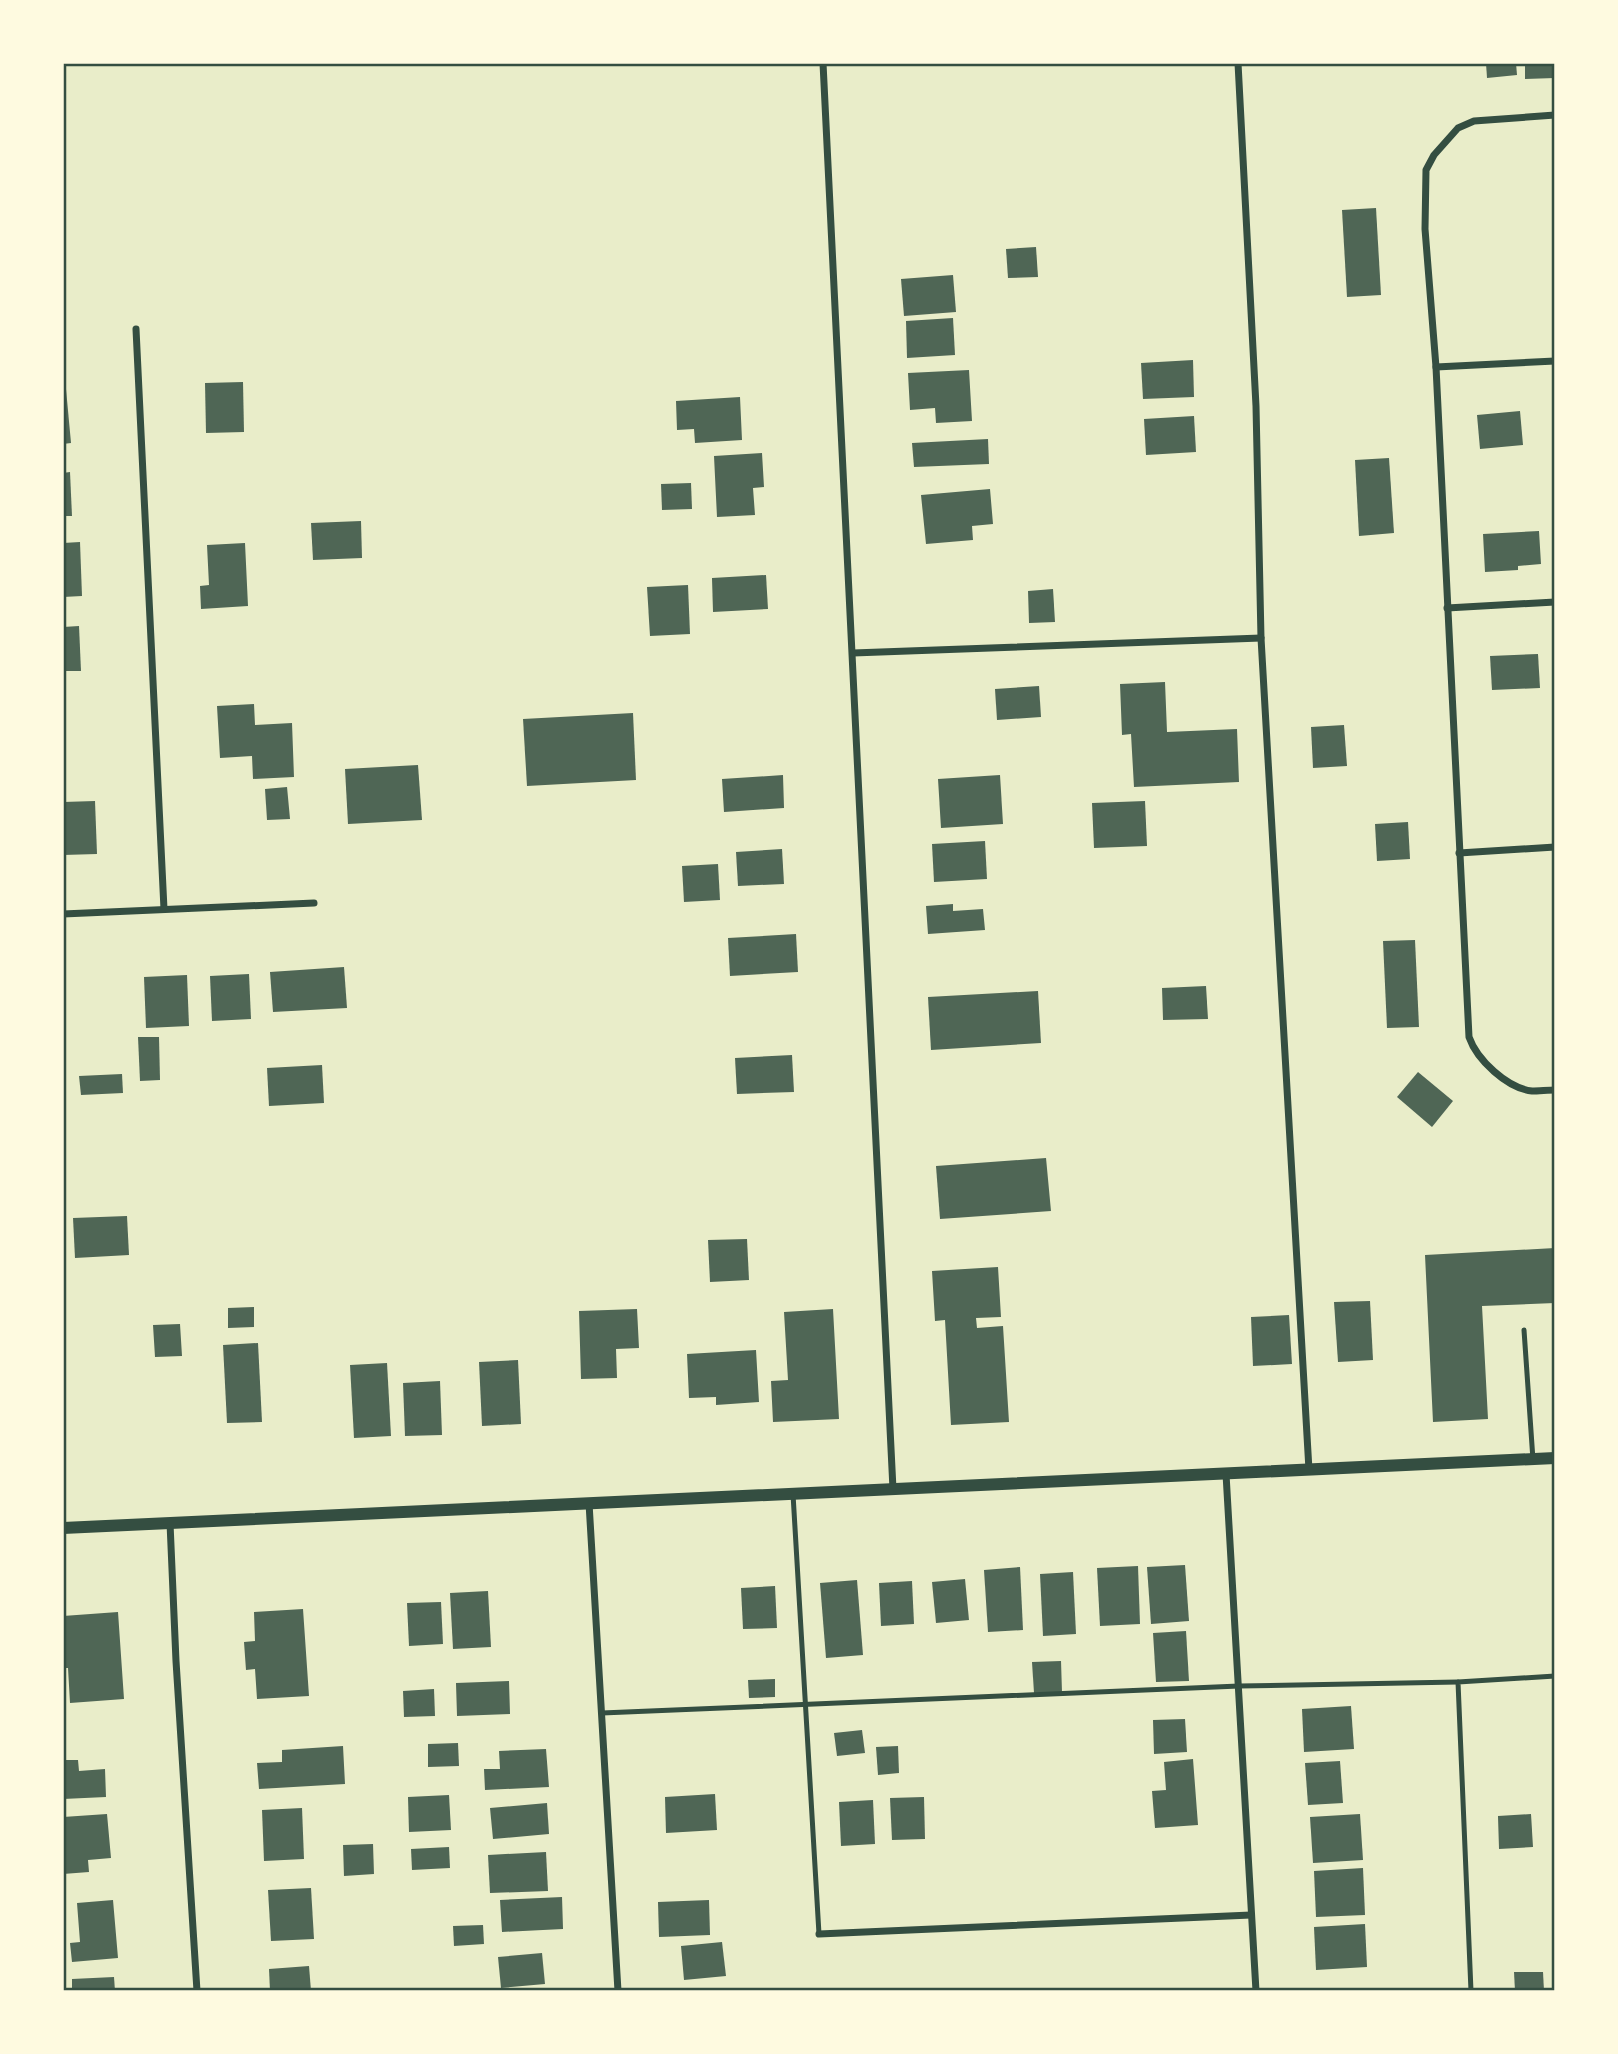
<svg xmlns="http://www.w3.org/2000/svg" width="1618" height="2054" viewBox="0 0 1618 2054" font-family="Poppins,sans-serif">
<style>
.building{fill:#4f6655}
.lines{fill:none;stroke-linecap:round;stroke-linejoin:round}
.service{stroke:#344e41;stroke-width:5}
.minor{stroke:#344e41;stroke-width:7}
.tertiary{stroke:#344e41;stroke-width:12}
.neatline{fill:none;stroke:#344e41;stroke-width:2.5}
</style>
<rect width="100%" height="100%" fill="#e9edc9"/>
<g class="building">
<polygon points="1486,63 1516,63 1517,75 1487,78"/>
<polygon points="1525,63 1555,63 1555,78 1525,79"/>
<polygon points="1376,208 1381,295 1347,297 1342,210"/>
<polygon points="1036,247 1038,277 1008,278 1006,249"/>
<polygon points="953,275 956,312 904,316 901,279"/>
<polygon points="953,318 955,355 907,358 906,321"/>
<polygon points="1193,360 1194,397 1143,399 1141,363"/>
<polygon points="969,370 972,421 936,423 935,408 910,410 908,373"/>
<polygon points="243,382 244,432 206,433 205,383"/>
<polygon points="63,389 66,389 71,443 63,444"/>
<polygon points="740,397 742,440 695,443 694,429 677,430 676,401"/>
<polygon points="1520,411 1523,445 1480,449 1477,415"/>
<polygon points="1194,416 1196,452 1146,455 1144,419"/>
<polygon points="988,439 989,464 914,467 912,443"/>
<polygon points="762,453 764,487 753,488 755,515 717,517 714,456"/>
<polygon points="1389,458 1394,533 1359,536 1355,460"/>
<polygon points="70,472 72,516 63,516 63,473"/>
<polygon points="691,483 692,509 662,510 661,484"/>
<polygon points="990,489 993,524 972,526 973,540 926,544 921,495"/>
<polygon points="361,521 362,558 313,560 311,523"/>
<polygon points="1539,531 1541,564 1518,566 1518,570 1485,572 1483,534"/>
<polygon points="80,542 82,596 63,597 63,543"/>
<polygon points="245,543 248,606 201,609 200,586 209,585 207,545"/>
<polygon points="766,575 768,609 713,612 712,578"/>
<polygon points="688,585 690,634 650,636 647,587"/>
<polygon points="1053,589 1055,622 1029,623 1028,591"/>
<polygon points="79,626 81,671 63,671 63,627"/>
<polygon points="1538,654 1540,688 1492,690 1490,656"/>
<polygon points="1165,682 1167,732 1237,729 1239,782 1134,787 1131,734 1122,735 1120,684"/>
<polygon points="1039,686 1041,717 997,720 995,689"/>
<polygon points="254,704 255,725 292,723 294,777 253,779 252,756 220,758 217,706"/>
<polygon points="633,713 636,780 527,786 523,719"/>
<polygon points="1344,725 1347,766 1313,768 1311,727"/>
<polygon points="418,765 422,820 348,824 345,769"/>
<polygon points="783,775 784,808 724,812 722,779"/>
<polygon points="1000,775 1003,824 941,828 938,779"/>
<polygon points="287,787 290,819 267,820 265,789"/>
<polygon points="95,801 97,854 63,855 63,802"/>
<polygon points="1145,801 1147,846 1094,848 1092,803"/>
<polygon points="1408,822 1410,859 1377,861 1375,824"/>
<polygon points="985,841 987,879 934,882 932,844"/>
<polygon points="782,849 784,884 738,886 736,852"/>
<polygon points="718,864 720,900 684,902 682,866"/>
<polygon points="953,904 953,911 983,909 985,930 928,934 926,906"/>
<polygon points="796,934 798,972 730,976 728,938"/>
<polygon points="1415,940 1419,1027 1387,1028 1383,941"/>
<polygon points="344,967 347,1008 273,1012 270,972"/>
<polygon points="249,974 251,1019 212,1021 210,976"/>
<polygon points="187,975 189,1026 146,1028 144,977"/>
<polygon points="1206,986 1208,1019 1163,1020 1162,988"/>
<polygon points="1038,991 1041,1043 931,1050 928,997"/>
<polygon points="138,1037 159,1037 160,1080 140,1081"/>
<polygon points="792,1055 794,1092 737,1094 735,1058"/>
<polygon points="322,1065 324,1103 269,1106 267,1068"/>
<polygon points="1418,1072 1453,1101 1432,1127 1397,1097"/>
<polygon points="122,1074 123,1093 81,1095 79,1076"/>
<polygon points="1046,1158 1051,1211 940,1219 936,1166"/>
<polygon points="127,1216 129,1255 75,1258 73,1218"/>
<polygon points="747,1239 749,1280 710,1282 708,1240"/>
<polygon points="1555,1248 1555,1303 1482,1306 1488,1419 1433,1422 1425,1255"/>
<polygon points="998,1267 1001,1317 976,1318 977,1328 1003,1326 1009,1422 951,1425 945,1320 935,1321 932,1271"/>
<polygon points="1370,1301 1373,1360 1338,1362 1334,1302"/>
<polygon points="254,1307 254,1327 228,1328 228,1308"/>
<polygon points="637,1309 639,1348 616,1349 617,1378 581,1379 579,1311"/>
<polygon points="833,1309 839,1419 773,1422 771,1381 788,1380 784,1312"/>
<polygon points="1289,1315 1292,1364 1253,1366 1251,1317"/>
<polygon points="180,1324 182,1356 155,1357 153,1325"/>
<polygon points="258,1343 262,1422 227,1423 223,1345"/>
<polygon points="756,1350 759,1402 716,1405 716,1397 689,1398 687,1354"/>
<polygon points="518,1360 521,1424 482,1426 479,1362"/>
<polygon points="387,1363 391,1436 354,1438 350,1365"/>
<polygon points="440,1381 442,1435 405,1436 403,1383"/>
<polygon points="1185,1565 1189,1621 1151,1624 1147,1567"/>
<polygon points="1138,1566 1140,1624 1100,1626 1097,1568"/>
<polygon points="1020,1567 1023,1630 988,1632 984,1570"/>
<polygon points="1073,1572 1076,1634 1043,1636 1040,1574"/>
<polygon points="965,1579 969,1620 936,1623 932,1582"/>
<polygon points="857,1580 863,1655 826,1658 820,1583"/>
<polygon points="912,1581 914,1624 881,1626 879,1583"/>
<polygon points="775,1586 777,1628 743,1629 741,1588"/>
<polygon points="488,1591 491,1647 453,1649 450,1593"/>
<polygon points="441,1602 443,1644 409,1646 407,1603"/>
<polygon points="303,1609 309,1696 257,1699 255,1669 246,1670 244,1642 255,1641 254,1612"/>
<polygon points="118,1612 124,1699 70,1703 68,1668 63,1668 63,1616"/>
<polygon points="1186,1631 1189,1681 1156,1682 1153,1633"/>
<polygon points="1061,1661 1062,1692 1034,1693 1032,1662"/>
<polygon points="775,1679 775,1697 749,1698 748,1680"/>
<polygon points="509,1681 510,1714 457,1716 456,1683"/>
<polygon points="434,1689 435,1716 404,1717 403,1691"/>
<polygon points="1351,1706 1354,1749 1304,1752 1302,1709"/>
<polygon points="1185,1719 1187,1752 1154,1754 1153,1720"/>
<polygon points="862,1730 865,1753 837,1756 834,1733"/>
<polygon points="458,1743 459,1766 428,1767 428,1744"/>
<polygon points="343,1746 345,1784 259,1789 257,1763 282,1762 282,1750"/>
<polygon points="898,1746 899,1773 878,1775 876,1747"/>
<polygon points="546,1749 549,1787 485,1790 484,1769 500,1769 499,1751"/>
<polygon points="1193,1759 1198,1825 1155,1828 1152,1791 1166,1790 1164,1762"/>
<polygon points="63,1760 78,1760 79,1771 105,1769 106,1797 63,1799"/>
<polygon points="1340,1761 1343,1803 1308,1805 1305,1763"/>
<polygon points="715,1794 717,1830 666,1833 665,1797"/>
<polygon points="449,1795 451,1830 409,1832 408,1797"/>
<polygon points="924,1797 925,1839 892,1840 890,1798"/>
<polygon points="873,1800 875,1844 841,1846 839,1802"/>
<polygon points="547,1803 549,1834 493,1839 490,1808"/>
<polygon points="302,1808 304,1859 264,1861 262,1810"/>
<polygon points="107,1814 111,1858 88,1860 89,1872 63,1874 63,1817"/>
<polygon points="1360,1814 1363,1860 1313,1863 1310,1817"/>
<polygon points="1531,1814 1533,1847 1499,1849 1498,1816"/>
<polygon points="373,1844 374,1874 344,1876 343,1845"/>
<polygon points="449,1847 450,1868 412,1870 411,1849"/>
<polygon points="546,1852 548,1891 490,1893 488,1855"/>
<polygon points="1363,1868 1365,1915 1316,1917 1314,1871"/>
<polygon points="311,1888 314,1939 271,1941 268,1890"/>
<polygon points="562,1897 563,1929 502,1932 500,1900"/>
<polygon points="113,1900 118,1958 72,1962 70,1943 80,1942 77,1903"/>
<polygon points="709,1900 710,1935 659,1937 658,1902"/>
<polygon points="1365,1924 1367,1967 1316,1970 1314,1927"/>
<polygon points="483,1925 484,1944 454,1946 453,1926"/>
<polygon points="722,1942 726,1976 684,1980 681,1946"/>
<polygon points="542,1953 545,1984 501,1988 498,1957"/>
<polygon points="309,1966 311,1991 270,1991 269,1969"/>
<polygon points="1514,1972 1543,1972 1544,1991 1515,1991"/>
<polygon points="114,1977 115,1991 72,1991 72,1979"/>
</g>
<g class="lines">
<g class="service">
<polyline points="1524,1330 1533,1460"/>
<polyline points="793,1494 819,1934"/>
<polyline points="602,1713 1239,1686 1458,1682"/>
<polyline points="1471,1991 1458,1682 1555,1676"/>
</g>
<g class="minor">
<polyline points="823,63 893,1489"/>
<polyline points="1238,63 1256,406 1261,638 1309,1470"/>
<path d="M1555,115L1474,121L1458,128L1434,155L1426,170L1425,229L1436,367L1469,1037C1477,1060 1507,1088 1532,1091C1539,1091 1548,1090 1555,1090"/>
<polyline points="136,329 164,909"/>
<polyline points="1436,367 1555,361"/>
<polyline points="1447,608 1555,602"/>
<polyline points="853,653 1261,638"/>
<polyline points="1459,853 1555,847"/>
<polyline points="63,914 314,903"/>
<polyline points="1226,1474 1256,1991"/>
<polyline points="589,1503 618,1991"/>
<polyline points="170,1523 176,1661 197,1991"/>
<polyline points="819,1934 1251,1915"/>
</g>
<polyline class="tertiary" points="63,1528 1555,1458"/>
</g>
<rect width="1618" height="2054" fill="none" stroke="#fefae0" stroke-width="130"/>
<rect x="65" y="65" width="1488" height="1924" class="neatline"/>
</svg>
